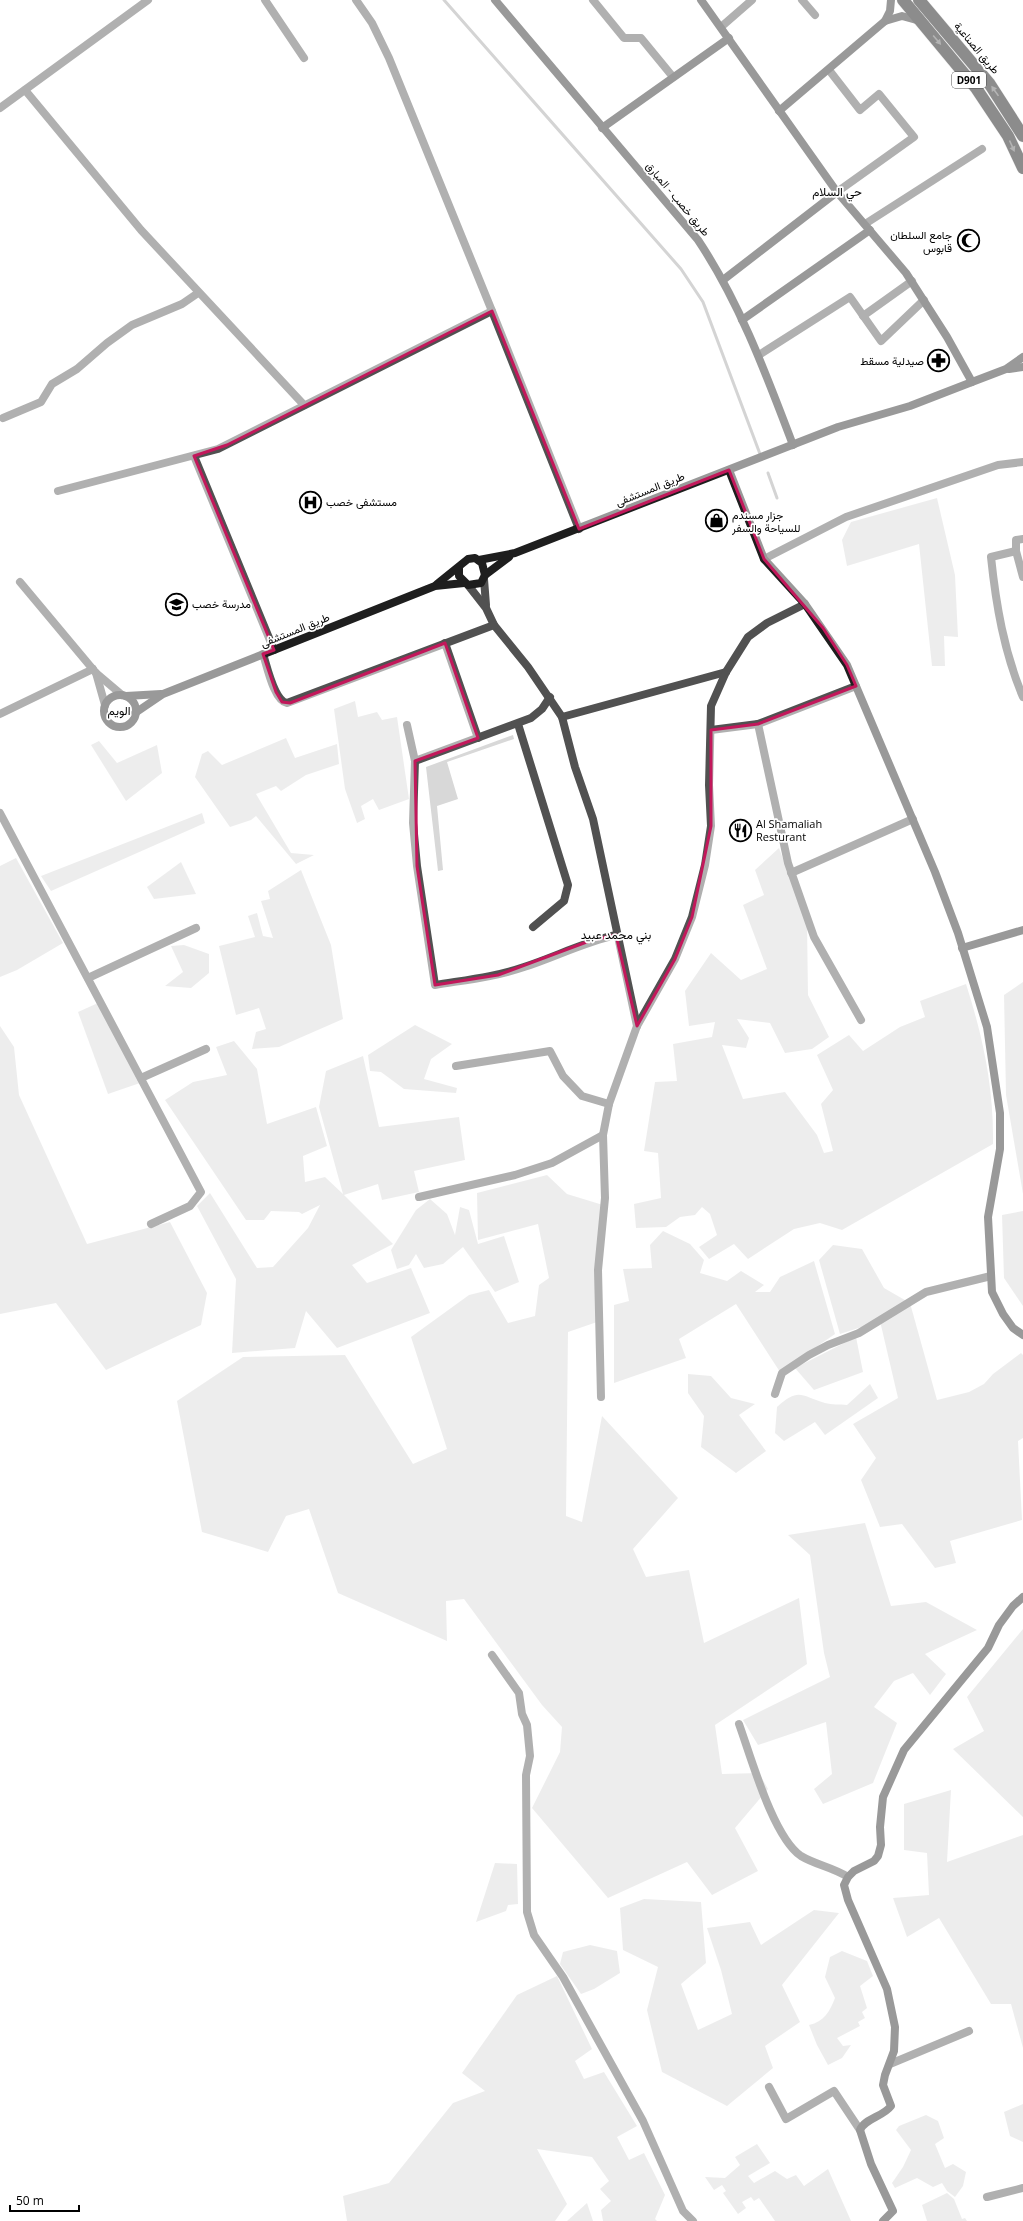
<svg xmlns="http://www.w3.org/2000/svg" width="1023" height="2221" viewBox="0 0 1023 2221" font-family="'Open Sans',Vazirmatn,sans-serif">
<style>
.green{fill:#d8d8d8}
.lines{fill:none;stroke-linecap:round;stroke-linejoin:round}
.stream{stroke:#9f9f9f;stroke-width:3}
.highway-casing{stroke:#dbdbdb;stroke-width:13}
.street{stroke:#515151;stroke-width:8}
.secondary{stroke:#1e1e1e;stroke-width:8}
.highway{stroke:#000;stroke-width:12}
.oneway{fill:#595959}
.marked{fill:none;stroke:#c2185b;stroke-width:3;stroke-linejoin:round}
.labels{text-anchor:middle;stroke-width:3.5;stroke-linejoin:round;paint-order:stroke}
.shield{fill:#fff;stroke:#4c4c4c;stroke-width:1}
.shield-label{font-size:10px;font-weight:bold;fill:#000}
.street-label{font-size:11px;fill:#000;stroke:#fff}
.poi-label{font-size:11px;fill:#000;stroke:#fff;text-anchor:start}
.neighbourhood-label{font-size:12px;fill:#000;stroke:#fff}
</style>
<rect width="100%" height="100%" fill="#fff"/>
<g class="green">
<polygon points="937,498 955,575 958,637 944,636 945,666 932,666 919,544 847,566 842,540 851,522"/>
<polygon points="355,701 358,717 377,712 382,720 397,717 409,799 379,810 373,799 361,806 365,819 357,823 345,789 334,709"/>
<polygon points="513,735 514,739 447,762 458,799 437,806 443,870 438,871 426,767"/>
<polygon points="286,738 295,758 337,744 339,764 306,775 281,791 276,786 256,794 291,853 314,855 296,864 256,816 251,820 230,827 195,777 202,754 208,751 222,765"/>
<polygon points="99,741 117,763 157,745 162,773 126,801 91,745"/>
<polygon points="202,813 205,823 51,891 41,876"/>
<path d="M779,848L807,923L808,995L829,1037L812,1049L785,1053L770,1023L737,1019L749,1038L746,1048L722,1045L743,1099L785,1092L817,1135L824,1153L833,1151L821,1104L833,1090L817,1055L849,1035L863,1051L900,1027L925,1017L920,1001L966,984C983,1037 994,1088 993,1144L842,1230L820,1223L794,1229L748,1259L734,1244L709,1259L699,1247L717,1235L710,1214L702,1207L695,1215L680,1217L666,1227L636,1228L634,1204L661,1198L658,1153L644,1151L655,1082L677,1081L673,1044L712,1037L715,1022L689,1026L685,991L711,953L741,980L767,969L743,905L764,895L755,870Z"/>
<polygon points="16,858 63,943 17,970 0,977 0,866"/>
<polygon points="181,862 196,894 154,899 147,887"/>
<polygon points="301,870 331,945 343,1019 279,1047 252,1049 256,1032 266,1029 259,1008 236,1015 219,946 255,937 248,916 257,913 263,936 273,938 261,901 270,899 268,891"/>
<polygon points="184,945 209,954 209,973 191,988 165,986 183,972 171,946"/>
<polygon points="1023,982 1023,1194 1006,1095 1004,995"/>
<polygon points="98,1003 140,1083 108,1094 78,1012"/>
<polygon points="415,1025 452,1044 431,1059 424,1079 457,1088 456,1093 404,1089 381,1072 370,1071 368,1055"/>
<polygon points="0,1026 14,1047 19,1095 87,1244 170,1222 207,1293 201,1325 106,1370 56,1303 0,1314"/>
<polygon points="234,1041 257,1069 267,1124 316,1107 327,1146 303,1156 305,1182 325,1177 343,1194 319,1107 326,1071 363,1056 379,1127 459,1117 465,1160 414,1171 419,1192 382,1200 378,1184 344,1195 393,1244 352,1265 367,1283 411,1268 430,1313 337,1348 306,1311 295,1348 232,1353 236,1279 197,1206 210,1193 257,1268 273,1267 308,1228 320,1205 302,1214 299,1212 271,1211 264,1220 246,1220 165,1100 193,1082 227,1075 216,1047"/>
<polygon points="547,1175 567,1194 603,1205 600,1321 568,1332 566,1516 582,1522 602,1416 678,1498 633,1549 646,1577 689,1570 704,1643 799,1598 807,1664 715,1725 722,1774 759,1773 768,1789 735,1828 758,1871 712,1895 687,1862 608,1898 532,1808 560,1752 562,1727 542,1705 464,1599 446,1601 447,1641 338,1593 309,1509 286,1516 268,1552 202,1532 177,1401 243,1357 345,1355 413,1464 447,1449 411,1337 469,1295 489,1290 508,1323 535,1316 539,1285 549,1278 538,1224 478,1240 477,1193"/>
<polygon points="430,1199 447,1214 455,1235 460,1207 469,1210 478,1244 504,1236 519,1282 495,1292 463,1247 443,1264 424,1268 416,1254 409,1265 397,1269 391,1250 416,1210"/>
<polygon points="1023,1211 1023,1306 1004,1278 1002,1215"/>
<polygon points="663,1231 690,1244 704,1260 700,1273 727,1281 741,1271 764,1285 755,1292 770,1292 780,1277 814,1261 835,1334 780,1372 736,1304 679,1339 686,1358 614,1383 614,1305 629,1301 623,1269 652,1268 650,1245"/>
<polygon points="833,1245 862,1249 884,1288 910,1303 937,1400 969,1392 984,1384 993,1374 1021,1353 1023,1355 1023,1438 1018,1441 1022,1520 950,1541 956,1563 935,1568 902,1524 880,1527 861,1480 876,1458 853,1424 898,1398 880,1321 840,1334 819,1260"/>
<polygon points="856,1337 863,1372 814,1390 795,1368"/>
<polygon points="688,1374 711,1376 731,1398 755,1404 739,1415 766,1451 736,1473 701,1447 704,1416 688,1393"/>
<path d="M870,1384L878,1398L825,1435L815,1422L784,1441L775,1433L777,1407C799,1387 801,1396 825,1403C832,1405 840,1404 847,1405Z"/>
<polygon points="865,1523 891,1606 926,1602 977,1630 925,1654 946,1674 930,1695 913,1673 894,1681 874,1707 897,1723 873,1783 823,1804 814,1789 832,1774 826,1722 758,1745 743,1720 830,1677 824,1653 810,1555 788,1535"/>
<polygon points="1023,1629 1023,1817 953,1749 984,1731 967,1697"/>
<polygon points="951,1790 947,1862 1023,1835 1023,2048 1011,2004 991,2004 939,1918 907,1937 893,1898 929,1895 927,1853 904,1850 904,1804"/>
<polygon points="495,1863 517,1864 518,1904 508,1905 506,1911 476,1922"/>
<polygon points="644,1899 701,1902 706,1963 681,1984 698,2030 732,2014 721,1970 707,1928 750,1922 761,1945 814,1910 839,1913 782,1985 800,2022 765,2046 773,2068 727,2106 662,2072 647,2010 658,1967 623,1950 620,1908"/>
<polygon points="590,1945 617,1951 620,1973 594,1989 581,1994 560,1964 563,1952"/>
<path d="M842,1951L867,1961L873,1976L860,1986L867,2008L862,2012L865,2018L858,2022L860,2026L837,2038L843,2046L851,2045L842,2058L828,2065L817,2045L809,2025C824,2022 830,2011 835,1998L825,1977L830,1957Z"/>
<polygon points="557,1976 592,2049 575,2061 584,2079 604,2072 637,2126 617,2137 629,2160 644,2153 665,2195 655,2219 657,2221 603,2221 601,2210 611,2201 600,2189 609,2181 592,2157 537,2149 567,2204 555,2221 347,2221 343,2196 389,2183 453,2103 485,2091 462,2073 517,1995"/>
<polygon points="1023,2104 1023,2142 1010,2136 1004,2112"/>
<polygon points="926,2115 938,2121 944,2138 935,2144 945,2168 953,2164 966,2172 963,2186 955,2197 947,2191 942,2183 933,2187 917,2178 895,2188 892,2183 903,2167 911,2150 896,2130 899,2126"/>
<polygon points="757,2144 770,2163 748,2176 754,2183 775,2171 787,2179 796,2175 804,2186 828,2169 851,2221 775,2221 759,2198 754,2201 751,2197 742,2202 746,2208 738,2214 723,2193 726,2191 722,2185 714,2190 705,2177 725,2178 740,2165 735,2157"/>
<polygon points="947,2193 954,2199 962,2219 965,2218 967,2221 927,2221 922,2205"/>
<polygon points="587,2203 593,2221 567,2221"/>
</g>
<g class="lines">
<g class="stream">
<polyline points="444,0 681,269 703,302 760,454"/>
<polyline points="768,473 777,498"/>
</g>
<defs>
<g id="highway">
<polyline points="903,0 976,88 1008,136 1023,168"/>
<polyline points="919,0 989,83 1023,136"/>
</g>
</defs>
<use href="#highway" class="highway-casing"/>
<g class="street">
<polyline points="265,0 304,58"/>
<polyline points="356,0 372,23 389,58 492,311"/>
<polyline points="593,0 624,38 641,38 673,77"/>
<polyline points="802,0 815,15"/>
<polyline points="721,27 752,0"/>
<polyline points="829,70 860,110 879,94 914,137 837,192"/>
<polyline points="25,90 141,230 304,405"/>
<polyline points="0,108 148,0"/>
<polyline points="865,224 982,149"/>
<polyline points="863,316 912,281"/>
<polyline points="759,355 850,297 881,341 924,300"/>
<polyline points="3,418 41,402 52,384 77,369 107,343 132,325 182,304 198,293"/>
<polyline points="194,456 274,650"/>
<polyline points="58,491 218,449 492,311 579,529"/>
<path d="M1023,539L1016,540V551L991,557C996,605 1004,652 1023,697"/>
<polyline points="1016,551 1023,577"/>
<polyline points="764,559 846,517 998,465 1023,462"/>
<polyline points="484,579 486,605"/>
<polyline points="20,582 96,673 122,695"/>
<polyline points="468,585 486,608 494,625 528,667 562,717 575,767 593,819 637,1026"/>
<polyline points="445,643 478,738"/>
<path d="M263,654C267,666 274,701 287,703L494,625"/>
<polyline points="96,673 105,705"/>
<polyline points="0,714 93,669"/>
<polyline points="562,717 726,672"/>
<polyline points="518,724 568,885 564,901 533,927"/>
<polyline points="758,724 788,863 814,937 861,1020"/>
<path d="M407,725L415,761L413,823L417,866L435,985C465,980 495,977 524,967C555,957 584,942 616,935"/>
<polyline points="711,730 758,724 856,686"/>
<polyline points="415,761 531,718 542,709 550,697"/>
<polyline points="0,813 201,1192 190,1206 151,1224"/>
<polyline points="791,873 913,819"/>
<polyline points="88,978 196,928"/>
<polyline points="456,1066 550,1051 563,1076 582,1096 609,1104"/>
<polyline points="141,1078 206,1049"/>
<polyline points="419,1197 515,1175 552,1163 603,1135 609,1104 637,1026 675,959 692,917 705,865 711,826 709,785 711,706 726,672 748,637 767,623 805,604"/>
<polyline points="775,1394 782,1373 809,1355 828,1345 859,1333 926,1292 991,1276"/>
<polyline points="601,1397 598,1270 605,1198 603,1135"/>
<polyline points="492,1655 519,1693 522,1714 527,1725 530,1756 526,1775 527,1912 534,1935 563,1977 643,2121 683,2211 693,2221"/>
<path d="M739,1724C751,1757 773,1837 801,1856C816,1865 832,1867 848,1877"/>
<polyline points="890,2064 969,2031"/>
<polyline points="769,2087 786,2119 834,2091 860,2130"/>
<polyline points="987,2197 1023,2188"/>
</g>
<g class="secondary">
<path d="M495,0L698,240C740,303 766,374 793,445"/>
<polyline points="701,0 837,192 906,273 947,337 972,382"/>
<polyline points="885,21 890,11 891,0"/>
<polyline points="779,111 885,21 902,16 920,21"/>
<polyline points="602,128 729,38"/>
<polyline points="723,280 837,192"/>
<polyline points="742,320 870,230"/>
<polyline points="1009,369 1023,367"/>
<polyline points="729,470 764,559 805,604 847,665 935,872 958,933 987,1027 1000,1113 1000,1149 988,1217 992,1292 1003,1314 1013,1328 1023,1335"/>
<polyline points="479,560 515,553 838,427 910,406 972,382 1006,369 1023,357"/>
<polyline points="485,575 509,557"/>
<polyline points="437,584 468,559 475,558 482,563 485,575 481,583 468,585 459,576 459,568"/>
<circle cx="120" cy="711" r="16"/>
<polyline points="126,696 161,694"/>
<polyline points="135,713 163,694 435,586 464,583"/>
<polyline points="962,948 1023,930"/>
<path d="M883,2221L893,2211L871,2164L860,2130C865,2118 883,2117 891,2106L883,2085L885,2075L894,2051L895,2027L887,1989L848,1900L844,1885L848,1877L854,1871L874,1861L878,1856L881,1845L880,1827L883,1797L904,1750L988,1648L999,1625L1013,1606L1023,1597"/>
</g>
<use href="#highway" class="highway"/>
</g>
<defs><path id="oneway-solid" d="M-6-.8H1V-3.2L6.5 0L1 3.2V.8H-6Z"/></defs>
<g class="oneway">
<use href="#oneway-solid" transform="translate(937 40) rotate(50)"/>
<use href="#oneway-solid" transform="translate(995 91) rotate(-125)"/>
<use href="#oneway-solid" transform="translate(1012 146) rotate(66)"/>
</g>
<path d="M0 0H1023V2221H0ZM492,311L579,529L729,470L764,559L823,628L847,665L856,686L758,724L711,730V826L692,917L675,959L637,1026L616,935L592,940L498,975L435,985L417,866L415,761L478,738L445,643L290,703L282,702L276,692L263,654L274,650L194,456L227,445Z" fill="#fff" fill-opacity=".55" fill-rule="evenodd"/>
<path class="marked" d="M492,311L579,529L729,470L764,559L823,628L847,665L856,686L758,724L711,730V826L692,917L675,959L637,1026L616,935L592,940L498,975L435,985L417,866L415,761L478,738L445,643L290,703L282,702L276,692L263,654L274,650L194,456L227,445Z"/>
<defs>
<symbol id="mosque-ring" viewBox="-11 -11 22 22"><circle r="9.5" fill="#fff" stroke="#000" stroke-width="1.5"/><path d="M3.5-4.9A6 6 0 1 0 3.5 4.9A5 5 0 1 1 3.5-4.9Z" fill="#000"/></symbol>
<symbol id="pharmacy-ring" viewBox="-11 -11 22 22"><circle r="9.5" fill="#fff" stroke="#000" stroke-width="1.5"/><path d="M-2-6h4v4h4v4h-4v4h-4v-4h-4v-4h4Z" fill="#000"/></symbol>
<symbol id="hospital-ring" viewBox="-11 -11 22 22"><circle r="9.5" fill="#fff" stroke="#000" stroke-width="1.5"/><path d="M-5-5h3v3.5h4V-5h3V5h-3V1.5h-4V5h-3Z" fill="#000"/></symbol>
<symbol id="shop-ring" viewBox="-11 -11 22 22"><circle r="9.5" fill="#fff" stroke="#000" stroke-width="1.5"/><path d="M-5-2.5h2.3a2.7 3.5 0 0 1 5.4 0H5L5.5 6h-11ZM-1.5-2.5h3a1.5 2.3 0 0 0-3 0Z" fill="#000"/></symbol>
<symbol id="school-ring" viewBox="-11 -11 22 22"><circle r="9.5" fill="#fff" stroke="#000" stroke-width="1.5"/><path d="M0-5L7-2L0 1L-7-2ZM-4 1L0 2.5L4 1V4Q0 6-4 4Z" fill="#000"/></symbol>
<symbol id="restaurant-ring" viewBox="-11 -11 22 22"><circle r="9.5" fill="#fff" stroke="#000" stroke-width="1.5"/><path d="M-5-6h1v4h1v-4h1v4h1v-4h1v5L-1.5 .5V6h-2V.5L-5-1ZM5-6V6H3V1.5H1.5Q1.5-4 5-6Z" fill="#000"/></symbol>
</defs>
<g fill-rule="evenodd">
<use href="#mosque-ring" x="956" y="228" width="25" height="25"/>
<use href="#pharmacy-ring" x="926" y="348" width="25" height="25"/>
<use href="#hospital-ring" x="298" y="490" width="25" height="25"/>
<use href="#shop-ring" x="704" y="508" width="25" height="25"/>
<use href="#school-ring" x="164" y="592" width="25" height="25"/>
<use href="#restaurant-ring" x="728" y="818" width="25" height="25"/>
</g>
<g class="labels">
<rect class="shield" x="952" y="72" width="34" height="16" rx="3"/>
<g class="shield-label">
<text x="969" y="84">D901</text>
</g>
<g class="street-label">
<text transform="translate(977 48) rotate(50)" y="4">طريق الصناعية</text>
<text transform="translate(678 199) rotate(50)" y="4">طريق خصب - المبارق</text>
<text transform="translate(650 489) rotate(-22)" y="4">طريق المستشفى</text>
<text transform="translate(295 630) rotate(-22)" y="4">طريق المستشفى</text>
</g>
<g class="poi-label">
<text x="952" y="239" text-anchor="end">جامع السلطان<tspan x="952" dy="13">قابوس</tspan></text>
<text x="924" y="365" text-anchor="end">صيدلية مسقط</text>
<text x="326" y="506">مستشفى خصب</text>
<text x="732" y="519">جزار مسندم<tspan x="732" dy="13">للسياحة والسفر</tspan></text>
<text x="192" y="608">مدرسة خصب</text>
<text x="756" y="828">Al Shamaliah<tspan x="756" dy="13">Resturant</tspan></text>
</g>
<g class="neighbourhood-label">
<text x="837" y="196">حي السلام</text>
<text x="119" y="715">الويم</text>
<text x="616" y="939">بني محمد عبيد</text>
</g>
</g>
<path d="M10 2205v6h69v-6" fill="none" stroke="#000000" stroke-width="2"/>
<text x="16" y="2205" font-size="12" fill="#000000" stroke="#ffffff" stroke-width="3" paint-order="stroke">50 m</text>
</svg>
